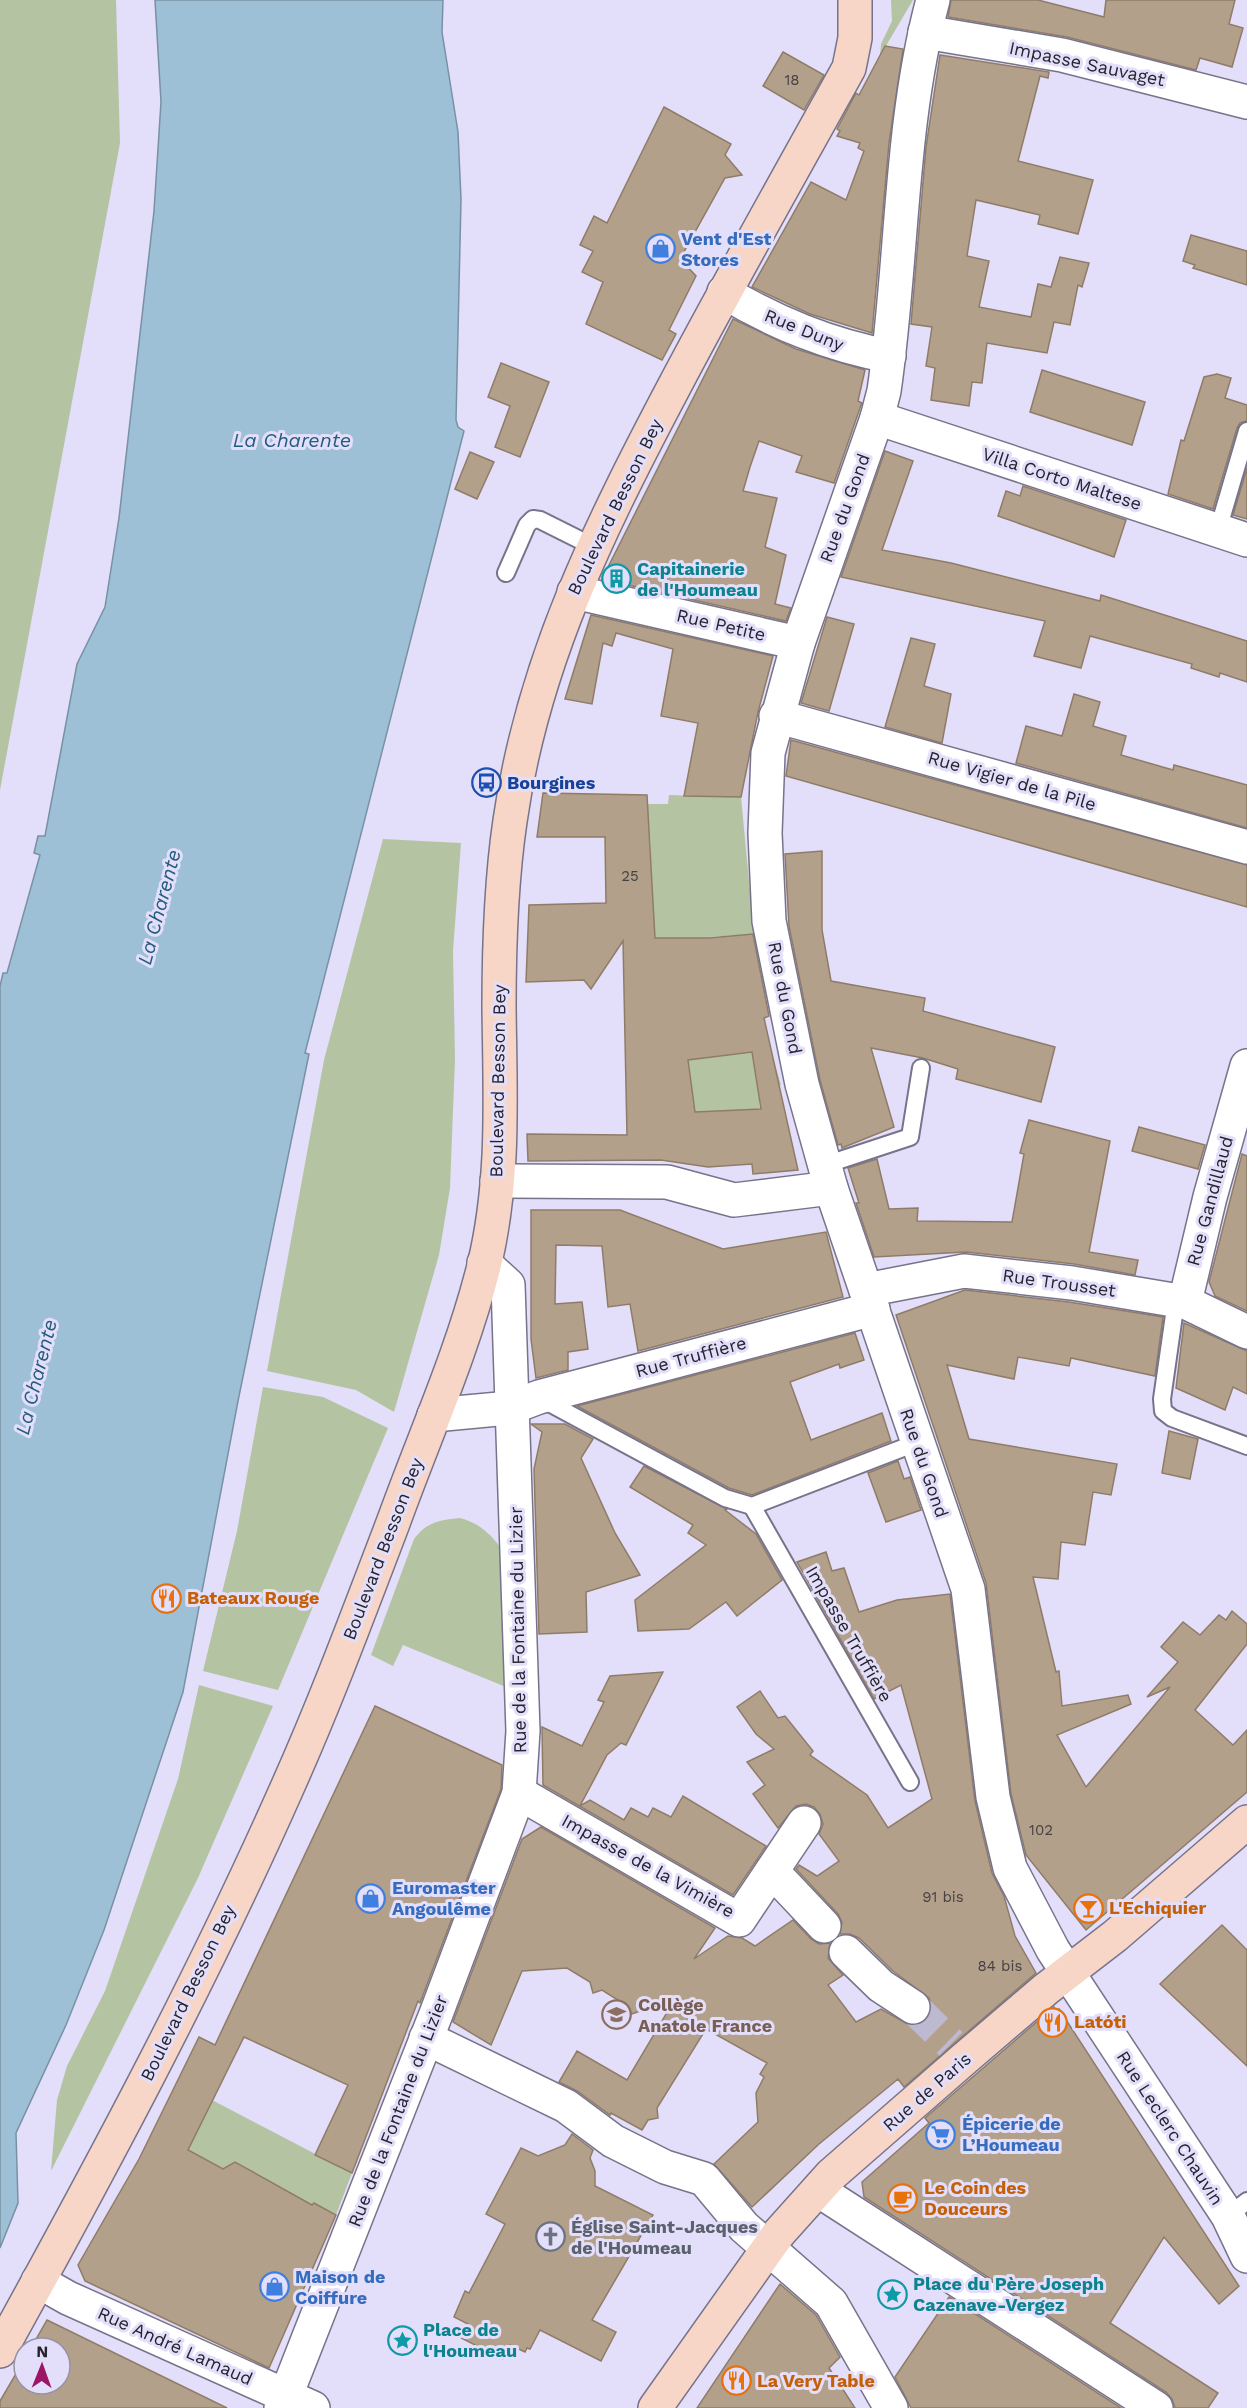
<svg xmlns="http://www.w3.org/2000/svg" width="1247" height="2408" viewBox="0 0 1247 2408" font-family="'Work Sans',sans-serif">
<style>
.green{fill:#b4c4a3}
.water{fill:#9dc0d7;stroke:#7991a4;stroke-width:1.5}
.building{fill:#b3a08b;stroke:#8f7c68;stroke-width:1.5;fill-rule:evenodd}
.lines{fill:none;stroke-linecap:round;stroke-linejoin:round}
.street-tunnel{stroke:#bdb9d0;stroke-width:33;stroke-dasharray:33 16;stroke-linecap:butt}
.lane-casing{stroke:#77738b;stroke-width:20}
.street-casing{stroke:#77738b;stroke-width:36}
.secondary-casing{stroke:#77738b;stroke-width:36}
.lane{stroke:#fff;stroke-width:16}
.street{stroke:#fff;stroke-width:33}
.secondary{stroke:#f7d6c7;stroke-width:33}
.labels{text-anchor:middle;stroke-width:6;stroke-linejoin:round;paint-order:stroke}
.number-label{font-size:15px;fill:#484244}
.street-label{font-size:18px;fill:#25232d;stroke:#e3def9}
.shop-label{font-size:18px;font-weight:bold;fill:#366cbe;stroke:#e3def9;text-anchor:start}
.culture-label{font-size:18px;font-weight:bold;fill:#0d838f;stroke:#e3def9;text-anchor:start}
.transit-label{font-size:18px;font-weight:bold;fill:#164399;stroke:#e3def9;text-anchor:start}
.food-label{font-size:18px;font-weight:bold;fill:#c56008;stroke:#e3def9;text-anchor:start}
.education-label{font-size:18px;font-weight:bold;fill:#785e54;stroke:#e3def9;text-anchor:start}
.worship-label{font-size:18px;font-weight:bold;fill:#5b616d;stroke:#e3def9;text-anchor:start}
.water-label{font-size:20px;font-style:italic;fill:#235d7e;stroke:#e3def9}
</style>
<rect width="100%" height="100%" fill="#e3def9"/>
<g class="green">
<polygon points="0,0 116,0 120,143 0,790"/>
<polygon points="891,0 913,0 880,56 881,44 892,21"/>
<polygon points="669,795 741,797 754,934 709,937 731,1054 771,1050 781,1085 758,1090 760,1109 695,1112 681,1010 678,938 654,938 650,835 645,804 668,804"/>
<polygon points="383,839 461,843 453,951 455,1059 450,1188 439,1255 394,1412 356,1390 267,1371 324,1060"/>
<polygon points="263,1387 323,1397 388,1428 278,1690 203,1671 237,1531"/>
<path d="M460,1518C478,1523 489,1532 500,1547L506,1687L403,1645L393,1666L371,1655L414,1539C427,1522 439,1520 460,1518Z"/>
<polygon points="199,1685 273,1706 198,1878 51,2171 57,2100 67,2066 105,1991 178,1779"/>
<polygon points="212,2100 352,2173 336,2215 315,2203 312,2205 235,2162 227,2171 183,2160"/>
</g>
<polygon class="water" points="155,0 443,0 442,32 458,132 461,199 456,420 458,427 464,431 305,1053 309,1054 238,1401 183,1692 104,1930 66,2025 16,2133 18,2203 0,2248 0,986 3,973 7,973 40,855 34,853 38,836 45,836 77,664 105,607 119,518 154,211 161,102"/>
<g class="building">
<polygon points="951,0 1038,0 1104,17 1106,0 1235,0 1229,24 1243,28 1232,67 1200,58 1196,70 1067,37 948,17"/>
<polygon points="885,46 903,49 889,143 872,333 810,314 752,287 811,182 846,200 864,151 858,148 860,143 837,136 840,131 837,129 856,93 859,95"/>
<polygon points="783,52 824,75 804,110 763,86"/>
<polygon points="940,55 1049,72 1048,78 1040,76 1018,161 1093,180 1078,234 1038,224 1040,215 976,200 967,256 989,261 979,307 1031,317 1038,284 1051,287 1060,257 1089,263 1082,287 1078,285 1070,325 1054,322 1047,353 987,343 982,383 972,382 969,406 931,400 935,368 926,366 932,327 911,324 926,147"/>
<polygon points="664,107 731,144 725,155 742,175 725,178 680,259 696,276 669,330 676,334 662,360 586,324 603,282 582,272 593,251 580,245 594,216 607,223"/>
<polygon points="1191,235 1247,251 1247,285 1193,268 1195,265 1183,261"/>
<polygon points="733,319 796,349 865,370 858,401 862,403 860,408 834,483 796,472 802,456 759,441 750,467 743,491 777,498 765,547 786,555 775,604 791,608 786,621 602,579"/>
<polygon points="501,363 549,382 520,457 495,447 510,406 488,397"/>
<polygon points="1042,370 1145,402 1132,445 1030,412"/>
<polygon points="1217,374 1231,378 1225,398 1247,405 1247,421 1240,423 1237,428 1213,509 1168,494 1181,440 1184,441 1204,377"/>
<polygon points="885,451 913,461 882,550 951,563 1100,601 1101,595 1247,641 1247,682 1220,673 1219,677 1191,668 1192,664 1090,636 1081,668 1034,656 1045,621 841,577"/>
<polygon points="470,452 494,462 477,499 455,489"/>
<polygon points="1247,468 1247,519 1233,515"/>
<polygon points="1023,486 1126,520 1114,557 998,516 1006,491 1020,496"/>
<polygon points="591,615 773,656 758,712 741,797 684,796 698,723 661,716 673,649 616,633 612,646 603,643 592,704 565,699"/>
<polygon points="827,617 854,624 829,711 801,703"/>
<polygon points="911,638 935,644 924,686 951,694 942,743 885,727"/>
<polygon points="1074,694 1100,702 1093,726 1126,736 1121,755 1173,770 1174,765 1247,785 1247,828 1016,763 1026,726 1062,736"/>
<polygon points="791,740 1247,865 1247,907 786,776"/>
<path d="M543,793L647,795L655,938H709L753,934L769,1016L764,1018L798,1170L753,1174L752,1164L708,1167L661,1160L528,1161L527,1134L627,1135L623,941L591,989L584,980L526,982L529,905L606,903L605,837H537ZM752,1052L761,1109L695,1112L688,1060Z"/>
<polygon points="822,851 822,930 831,981 925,998 923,1011 1055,1047 1041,1102 956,1079 958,1069 923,1058 871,1048 894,1127 842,1148 841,1144 838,1145 820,1080 789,926 785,854"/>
<polygon points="1029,1120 1110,1141 1089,1252 1138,1260 1135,1275 1074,1264 966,1252 874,1257 856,1203 859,1203 848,1168 877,1159 889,1209 918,1208 917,1221 1012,1222 1024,1154 1020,1153"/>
<polygon points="1139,1127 1205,1145 1198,1169 1132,1151"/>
<polygon points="1242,1154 1247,1156 1247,1311 1215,1296 1209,1282"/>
<polygon points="531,1210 620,1210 723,1249 826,1232 843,1297 638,1351 630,1304 608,1307 602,1246 556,1245 555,1304 582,1302 588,1349 568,1352 568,1370 536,1378 531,1339"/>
<polygon points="965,1290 1069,1302 1163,1317 1155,1376 1071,1358 1069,1366 1018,1357 1014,1379 947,1365 969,1439 1117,1464 1111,1495 1093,1492 1085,1545 1061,1542 1058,1579 1033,1577 1056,1672 1059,1671 1062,1706 1128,1695 1131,1704 1057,1735 1086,1787 1170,1687 1147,1697 1178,1662 1161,1647 1183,1622 1200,1635 1219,1615 1226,1620 1232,1611 1247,1624 1247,1644 1195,1710 1233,1745 1247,1730 1247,1792 1086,1930 1026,1855 1011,1794 986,1583 896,1315"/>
<polygon points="1184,1323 1247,1351 1247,1394 1233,1387 1225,1410 1176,1388"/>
<polygon points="855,1333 864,1360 840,1368 839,1364 790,1382 811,1440 882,1413 891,1441 752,1495 729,1488 577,1406"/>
<polygon points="531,1424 565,1424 593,1439 581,1458 615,1533 640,1575 586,1592 587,1632 539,1634 534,1469 542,1432"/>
<polygon points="1169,1431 1198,1439 1190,1479 1162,1473"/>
<polygon points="898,1461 904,1479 910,1477 921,1510 886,1522 868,1473"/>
<polygon points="644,1466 727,1509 725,1510 756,1534 782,1580 737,1616 726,1602 689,1629 638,1631 635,1600 706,1545 688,1533 693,1525 630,1487"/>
<polygon points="826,1552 832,1571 844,1568 859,1612 897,1600 950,1594 975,1801 992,1873 1004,1896 1015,1936 1036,1973 904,2087 898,2079 819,2144 752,2207 714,2164 758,2122 756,2093 764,2077 760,2074 767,2063 706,2029 657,2108 658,2118 648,2120 642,2130 611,2113 610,2115 577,2091 559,2082 577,2051 627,2080 675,1999 620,2018 617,2011 626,2005 602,1990 593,1993 590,1982 567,1968 522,1971 491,2045 453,2022 522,1839 541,1827 715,1928 694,1959 728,1936 742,1938 755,1946 793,1920 811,1939 819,1944 830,1943 828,1958 843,1975 828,1985 856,2022 881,2009 911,2026 921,2024 928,2018 932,2007 929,1998 893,1971 859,1938 850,1934 840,1934 842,1922 838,1914 796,1869 799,1865 817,1876 839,1861 819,1834 823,1824 820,1814 814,1807 806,1804 796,1806 778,1828 753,1794 765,1785 747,1762 774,1749 756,1734 737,1707 760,1691 778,1718 785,1716 813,1751 810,1755 867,1795 888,1828 932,1799 901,1685 874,1699 797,1562"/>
<polygon points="663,1672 626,1745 621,1743 607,1755 580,1806 590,1800 624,1820 631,1808 648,1817 653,1808 671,1817 683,1796 766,1846 733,1895 543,1785 542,1727 582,1746 604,1702 598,1700 610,1676"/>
<polygon points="375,1706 502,1765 501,1789 420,2003 418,2001 352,2173 315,2155 348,2085 244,2037 188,2150 223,2169 235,2162 312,2205 314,2203 336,2215 269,2368 85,2281 78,2265 139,2159 199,2037 215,2045"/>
<polygon points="1222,1925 1247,1950 1247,2066 1160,1984"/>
<polygon points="1054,2007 1056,2012 1059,2009 1239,2286 1219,2304 1164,2237 1110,2323 1218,2393 1208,2408 1175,2408 1172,2399 1166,2392 864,2197 862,2182 929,2123 925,2118"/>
<polygon points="572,2134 593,2150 590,2158 595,2171 595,2186 653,2215 592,2320 616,2332 601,2361 540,2330 530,2349 527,2348 525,2352 510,2345 503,2359 461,2338 468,2324 454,2317 465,2291 469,2293 505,2224 486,2214 521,2148 538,2156 565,2145"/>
<polygon points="780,2284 816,2315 840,2357 829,2368 855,2408 697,2408"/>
<polygon points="949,2297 1121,2408 911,2408 895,2377"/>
<polygon points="47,2320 227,2408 0,2408 0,2401 24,2360 24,2384 60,2384 60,2348 31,2348"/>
</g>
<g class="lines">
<polyline class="street-tunnel" points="913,2007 951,2044"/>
<defs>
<g id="lane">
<polyline points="1218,530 1247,431"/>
<polyline points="506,573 527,525 533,519 540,520 592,546"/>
<polyline points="825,1165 910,1137 921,1068"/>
<polyline points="1176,1301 1162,1399 1163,1411 1172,1418 1247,1446"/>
<polyline points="540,1398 725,1498 752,1506 916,1443"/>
<polyline points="752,1506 910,1782"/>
<polyline points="1228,2216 1247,2201"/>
</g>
<g id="street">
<path d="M933,0C899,127 903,261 884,391L877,418L798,643L768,753L765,833L769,921L802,1084L831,1188L968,1589L993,1797L1010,1868L1053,1950L1228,2216L1247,2256"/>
<polyline points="925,32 1062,55 1247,102"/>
<path d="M724,292C773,322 832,346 889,356"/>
<polyline points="877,418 1247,540"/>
<polyline points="574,592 798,643"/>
<polyline points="776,716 1247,847"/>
<polyline points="497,1181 667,1182 734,1200 831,1188"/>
<polyline points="866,1290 964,1271 1072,1283 1185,1302 1247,1332"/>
<polyline points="1185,1302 1210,1197 1247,1066"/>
<polyline points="434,1415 510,1408 539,1397 873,1309"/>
<polyline points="519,1793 739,1920 804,1823"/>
<polyline points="772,1871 824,1926"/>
<polyline points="846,1952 881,1986 913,2007"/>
<polyline points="426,2038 566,2106 613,2141 665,2167 704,2179 744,2227 831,2303 891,2408"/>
<polyline points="818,2190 1156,2408"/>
<polyline points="38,2281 68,2298 313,2408"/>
<polyline points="281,2408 436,2014 519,1793 523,1731 508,1285 484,1263"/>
</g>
<g id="secondary">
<path d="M0,2351C102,2166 202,1980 287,1788C326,1701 359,1612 393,1523C424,1437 462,1354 484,1266C505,1180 500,1094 499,1007C499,945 501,882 510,821C533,660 601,525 676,383C732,277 791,173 849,68L855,38V0"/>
<polyline points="655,2408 779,2233 831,2175 964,2059 1046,1989 1115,1936 1247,1822"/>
</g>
</defs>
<use href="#lane" class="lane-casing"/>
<use href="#street" class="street-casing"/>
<use href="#secondary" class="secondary-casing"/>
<use href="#lane" class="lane"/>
<use href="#street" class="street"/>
<use href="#secondary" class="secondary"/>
</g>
<defs>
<symbol id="shop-ring" viewBox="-11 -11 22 22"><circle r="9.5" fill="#e3def9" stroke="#3f7fe0" stroke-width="1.5"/><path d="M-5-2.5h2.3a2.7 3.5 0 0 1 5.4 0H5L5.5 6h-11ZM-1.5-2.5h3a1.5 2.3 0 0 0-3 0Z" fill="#3f7fe0"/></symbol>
<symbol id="building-ring" viewBox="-11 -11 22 22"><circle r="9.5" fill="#e3def9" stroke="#0f9aa8" stroke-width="1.5"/><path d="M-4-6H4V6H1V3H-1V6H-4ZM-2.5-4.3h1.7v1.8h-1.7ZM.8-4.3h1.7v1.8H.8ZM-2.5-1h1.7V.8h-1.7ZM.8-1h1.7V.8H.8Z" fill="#0f9aa8"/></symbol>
<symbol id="bus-ring" viewBox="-11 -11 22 22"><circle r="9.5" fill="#e3def9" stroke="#1a4fb4" stroke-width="1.5"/><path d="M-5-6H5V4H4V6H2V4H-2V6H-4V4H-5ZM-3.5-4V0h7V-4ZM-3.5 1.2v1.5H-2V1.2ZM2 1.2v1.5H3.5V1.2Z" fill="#1a4fb4"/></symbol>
<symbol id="restaurant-ring" viewBox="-11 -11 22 22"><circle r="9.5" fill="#e3def9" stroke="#e8710a" stroke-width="1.5"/><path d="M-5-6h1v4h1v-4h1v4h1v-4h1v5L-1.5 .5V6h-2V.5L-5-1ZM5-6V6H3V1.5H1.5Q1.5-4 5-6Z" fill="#e8710a"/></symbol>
<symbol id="bar-ring" viewBox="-11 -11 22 22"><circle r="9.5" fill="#e3def9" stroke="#e8710a" stroke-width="1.5"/><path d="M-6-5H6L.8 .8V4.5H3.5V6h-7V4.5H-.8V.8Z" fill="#e8710a"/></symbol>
<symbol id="school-ring" viewBox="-11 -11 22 22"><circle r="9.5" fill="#e3def9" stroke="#8d6e63" stroke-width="1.5"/><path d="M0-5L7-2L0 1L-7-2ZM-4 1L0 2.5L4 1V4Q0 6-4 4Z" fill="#8d6e63"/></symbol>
<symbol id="supermarket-ring" viewBox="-11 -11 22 22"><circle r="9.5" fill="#e3def9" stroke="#3f7fe0" stroke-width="1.5"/><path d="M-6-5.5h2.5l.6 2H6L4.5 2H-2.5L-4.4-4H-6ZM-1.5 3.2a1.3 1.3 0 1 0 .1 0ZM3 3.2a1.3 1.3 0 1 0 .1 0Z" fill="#3f7fe0"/></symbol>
<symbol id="cafe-ring" viewBox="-11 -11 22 22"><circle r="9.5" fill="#e3def9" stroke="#e8710a" stroke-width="1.5"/><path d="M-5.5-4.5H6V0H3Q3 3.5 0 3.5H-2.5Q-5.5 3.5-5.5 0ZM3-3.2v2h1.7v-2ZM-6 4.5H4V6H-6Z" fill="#e8710a"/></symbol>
<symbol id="church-ring" viewBox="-11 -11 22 22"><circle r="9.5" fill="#e3def9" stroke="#6b7280" stroke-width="1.5"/><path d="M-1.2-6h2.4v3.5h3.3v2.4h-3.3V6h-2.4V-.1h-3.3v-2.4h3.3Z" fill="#6b7280"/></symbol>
<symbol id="sight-ring" viewBox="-11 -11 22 22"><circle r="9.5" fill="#e3def9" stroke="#0f9aa8" stroke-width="1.5"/><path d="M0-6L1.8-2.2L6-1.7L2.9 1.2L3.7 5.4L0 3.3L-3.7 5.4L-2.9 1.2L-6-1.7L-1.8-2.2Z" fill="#0f9aa8"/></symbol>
</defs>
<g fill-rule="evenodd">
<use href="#shop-ring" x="644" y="232" width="33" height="33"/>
<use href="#building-ring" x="600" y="562" width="33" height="33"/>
<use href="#bus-ring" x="470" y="766" width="33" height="33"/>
<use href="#restaurant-ring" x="150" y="1582" width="33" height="33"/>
<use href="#shop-ring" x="354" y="1882" width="33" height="33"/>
<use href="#bar-ring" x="1072" y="1892" width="33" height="33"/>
<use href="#school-ring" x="600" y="1998" width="33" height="33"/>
<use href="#restaurant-ring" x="1036" y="2006" width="33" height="33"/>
<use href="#supermarket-ring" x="924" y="2118" width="33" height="33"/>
<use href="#cafe-ring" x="886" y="2182" width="33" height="33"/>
<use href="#church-ring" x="534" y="2220" width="33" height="33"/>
<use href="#shop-ring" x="258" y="2270" width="33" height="33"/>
<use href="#sight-ring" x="876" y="2278" width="33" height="33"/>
<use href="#sight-ring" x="386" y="2324" width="33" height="33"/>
<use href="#restaurant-ring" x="720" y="2364" width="33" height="33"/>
</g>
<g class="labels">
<g class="number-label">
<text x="792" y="85">18</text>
<text x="630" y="881">25</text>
<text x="1041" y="1835">102</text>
<text x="943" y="1902">91 bis</text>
<text x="1000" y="1971">84 bis</text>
</g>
<g class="street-label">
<text transform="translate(1087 64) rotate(12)" y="6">Impasse Sauvaget</text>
<text transform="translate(804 330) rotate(22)" y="6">Rue Duny</text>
<text transform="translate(1062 479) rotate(18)" y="6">Villa Corto Maltese</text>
<text transform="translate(615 507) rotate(-64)" y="6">Boulevard Besson Bey</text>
<text transform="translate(845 508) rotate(-70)" y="6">Rue du Gond</text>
<text transform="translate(721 625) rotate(13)" y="6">Rue Petite</text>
<text transform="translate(1012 781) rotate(16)" y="6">Rue Vigier de la Pile</text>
<text transform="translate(785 998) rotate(79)" y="6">Rue du Gond</text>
<text transform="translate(498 1081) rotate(-89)" y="6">Boulevard Besson Bey</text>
<text transform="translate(1210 1201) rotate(-75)" y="6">Rue Gandillaud</text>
<text transform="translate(1059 1283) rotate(8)" y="6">Rue Trousset</text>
<text transform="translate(691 1357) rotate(-15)" y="6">Rue Truffière</text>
<text transform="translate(924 1463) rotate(71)" y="6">Rue du Gond</text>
<text transform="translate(383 1549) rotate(-69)" y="6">Boulevard Besson Bey</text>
<text transform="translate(518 1630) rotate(-91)" y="6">Rue de la Fontaine du Lizier</text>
<text transform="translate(849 1634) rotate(60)" y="6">Impasse Truffière</text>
<text transform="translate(648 1866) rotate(29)" y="6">Impasse de la Vimière</text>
<text transform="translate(188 1993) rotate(-64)" y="6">Boulevard Besson Bey</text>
<text transform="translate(927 2092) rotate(-41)" y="6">Rue de Paris</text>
<text transform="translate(398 2111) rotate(-69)" y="6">Rue de la Fontaine du Lizier</text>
<text transform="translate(1170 2128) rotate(57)" y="6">Rue Leclerc Chauvin</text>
<text transform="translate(175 2346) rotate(24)" y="6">Rue André Lamaud</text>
</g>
<g class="shop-label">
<text x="681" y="245">Vent d'Est<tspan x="681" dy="21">Stores</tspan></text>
<text x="392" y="1894">Euromaster<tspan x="392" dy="21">Angoulême</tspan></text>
<text x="962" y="2130">Épicerie de<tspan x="962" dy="21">L’Houmeau</tspan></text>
<text x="295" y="2283">Maison de<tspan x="295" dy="21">Coiffure</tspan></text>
</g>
<g class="culture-label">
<text x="637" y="575">Capitainerie<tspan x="637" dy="21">de l'Houmeau</tspan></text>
<text x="913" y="2290">Place du Père Joseph<tspan x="913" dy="21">Cazenave-Vergez</tspan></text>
<text x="423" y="2336">Place de<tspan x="423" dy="21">l'Houmeau</tspan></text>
</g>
<g class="transit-label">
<text x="507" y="789">Bourgines</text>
</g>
<g class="food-label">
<text x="187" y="1604">Bateaux Rouge</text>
<text x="1109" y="1914">L'Echiquier</text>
<text x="1074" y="2028">Latóti</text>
<text x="924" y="2194">Le Coin des<tspan x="924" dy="21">Douceurs</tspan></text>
<text x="757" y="2387">La Very Table</text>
</g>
<g class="education-label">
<text x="638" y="2011">Collège<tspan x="638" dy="21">Anatole France</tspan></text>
</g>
<g class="worship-label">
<text x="571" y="2233">Église Saint-Jacques<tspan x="571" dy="21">de l'Houmeau</tspan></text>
</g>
<g class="water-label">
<text x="292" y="447">La Charente</text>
<text transform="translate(159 907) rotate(-75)" y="7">La Charente</text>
<text transform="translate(36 1377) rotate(-76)" y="7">La Charente</text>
</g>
</g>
<g transform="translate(42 2366) rotate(1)"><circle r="28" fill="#e3def9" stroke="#9793a7" stroke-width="1.5"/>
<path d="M0-4.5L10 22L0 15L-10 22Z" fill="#9c1667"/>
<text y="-9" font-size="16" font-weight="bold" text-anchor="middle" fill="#25232d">N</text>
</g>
</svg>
